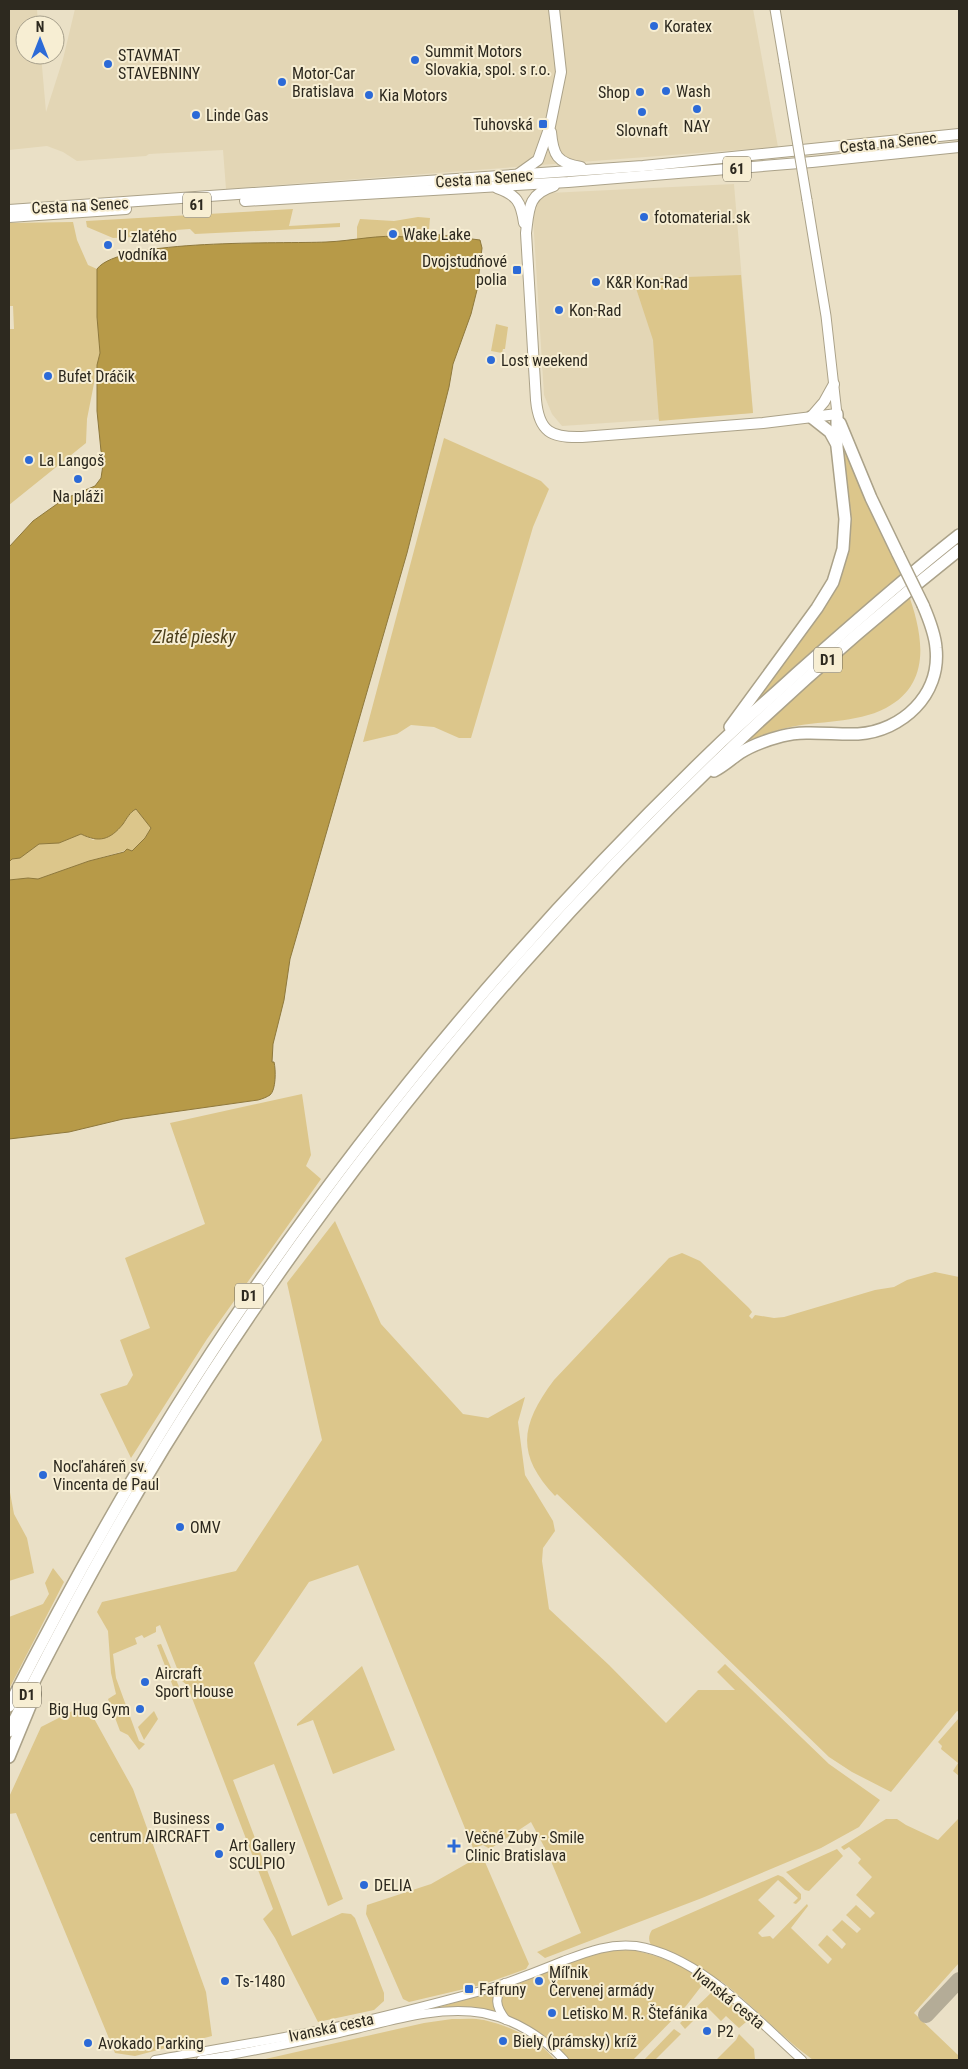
<svg xmlns="http://www.w3.org/2000/svg" width="968" height="2069" viewBox="0 0 968 2069" font-family="'Roboto Condensed',sans-serif">
<style>
.built{fill:#e3d6b5}
.green{fill:#dcc68b}
.water{fill:#b79a48;stroke:#8e783c}
.lines{fill:none;stroke-linecap:round;stroke-linejoin:round}
.taxiway{stroke:#b4ac97;stroke-width:16}
.tertiary-casing{stroke:#aba289;stroke-width:10}
.secondary-casing{stroke:#aba289;stroke-width:11}
.primary-casing{stroke:#aba289;stroke-width:12}
.motorway-casing{stroke:#aba289;stroke-width:14}
.tertiary{stroke:#fff;stroke-width:8}
.secondary{stroke:#fff;stroke-width:9}
.primary{stroke:#fff;stroke-width:10}
.motorway{stroke:#fff;stroke-width:11}
.secondary-bridge-casing{stroke:#aba289;stroke-width:11;stroke-linecap:butt}
.motorway-bridge-casing{stroke:#aba289;stroke-width:14;stroke-linecap:butt}
.secondary-bridge{stroke:#fff;stroke-width:9}
.motorway-bridge{stroke:#fff;stroke-width:11}
.poi-dot{fill:#2c6ad7;stroke:#f7eed3;stroke-width:2}
.labels{text-anchor:middle;stroke-width:4;stroke-linejoin:round;paint-order:stroke}
.shield{fill:#f7eed3;stroke:#6a6455;stroke-width:1}
.shield-label{font-size:15px;font-weight:bold;fill:#2d291f}
.poi-label{font-size:16px;fill:#2d291f;stroke:#f7eed3;text-anchor:start}
.street-label{font-size:16px;fill:#2d291f;stroke:#f7eed3}
.water-label{font-size:18px;font-style:italic;fill:#4b3e1b;stroke:#f7eed3}
</style>
<rect width="100%" height="100%" fill="#eae0c6"/>
<g class="built">
<polygon points="9,9 37,9 38,25 25,25 25,55 41,55 46,112 63,59 75,9 753,9 778,147 226,189 223,150 149,154 146,156 77,161 63,152 47,146 9,150"/>
<polygon points="734,184 753,413 562,426 552,414 544,395 533,218 535,204 541,198 549,193"/>
</g>
<g class="green">
<polygon points="293,209 289,226 340,223 340,227 195,234 190,229 176,230 175,235 113,238 87,227 86,221"/>
<polygon points="418,217 430,218 428,241 357,239 357,227 360,219 394,221"/>
<polygon points="73,222 77,240 88,265 97,269 97,317 100,353 87,419 86,443 9,505 9,329 14,329 13,306 9,306 9,223"/>
<polygon points="741,275 753,413 659,421 653,340 633,279"/>
<polygon points="496,324 508,327 505,349 503,349 502,353 491,351"/>
<polygon points="444,438 541,481 549,489 533,527 471,738 459,738 434,727 411,725 397,734 363,742"/>
<path d="M843,443C857,474 871,506 884,537C905,585 953,673 886,708C855,724 819,720 786,728C773,731 761,736 749,740L759,695L835,587L848,544Z"/>
<polygon points="136,809 151,828 145,838 132,851 127,849 124,851 89,861 38,879 28,878 9,880 9,862 12,859 20,858 39,844 59,843 81,834 93,840 121,826 132,811"/>
<polygon points="302,1094 311,1155 306,1166 321,1179 207,1339 131,1458 100,1394 127,1385 133,1375 120,1340 150,1328 125,1258 205,1224 170,1123"/>
<polygon points="335,1221 381,1324 463,1414 488,1418 525,1397 518,1422 525,1475 553,1521 555,1531 543,1548 542,1561 549,1609 609,1665 666,1723 698,1690 735,1690 717,1672 725,1664 829,1764 880,1800 859,1827 821,1848 702,1898 545,1958 537,1952 581,1933 548,1854 531,1822 490,1849 483,1845 473,1848 358,1565 309,1582 254,1663 343,1899 328,1906 274,1764 233,1780 292,1936 342,1913 351,1914 355,1918 384,1993 384,2001 374,2010 318,2022 275,1938 263,1919 273,1909 187,1685 182,1681 160,1625 156,1627 156,1632 144,1638 142,1635 135,1638 137,1644 113,1654 116,1678 139,1741 145,1744 139,1750 128,1735 120,1731 108,1699 116,1694 111,1673 108,1631 97,1612 102,1602 236,1571 322,1440 287,1283"/>
<path d="M682,1253L700,1261L749,1308L752,1312L749,1316L752,1319L755,1315L774,1318L784,1317L875,1290L894,1287L907,1280L935,1272L959,1277V1712L957,1711L891,1792L852,1772L829,1757L557,1494L555,1496C515,1454 521,1424 554,1380L669,1258Z"/>
<polygon points="9,1487 14,1514 27,1538 34,1573 9,1581"/>
<polygon points="53,1568 64,1582 9,1689 9,1617 43,1604 49,1594 45,1583"/>
<polygon points="161,1644 180,1689 177,1697 157,1645"/>
<polygon points="362,1666 395,1750 333,1774 313,1720 297,1726 297,1724"/>
<polygon points="86,1704 133,1789 206,1992 212,2036 135,2056 115,2053 16,1813 9,1814 9,1797 41,1727"/>
<polygon points="154,1711 158,1719 144,1740 138,1727"/>
<polygon points="959,1718 959,1776 953,1771 958,1763 941,1749 942,1746 938,1742"/>
<path d="M959,1814V1963L914,2013L959,2056V2060H813C780,2036 753,2005 721,1981L719,1982L694,1965L653,1947C648,1942 648,1936 652,1930L778,1875L783,1877L801,1894V1899L796,1904L793,1903L798,1898L778,1880L758,1900L775,1916L758,1933L762,1937L770,1936L773,1939L807,1904L808,1906L791,1928L828,1964L832,1959L818,1945L827,1935L842,1949L846,1944L832,1930L842,1920L857,1933L861,1929L846,1915L856,1905L870,1918L875,1913L856,1895L872,1877L858,1863L861,1859L849,1847L844,1850L841,1847L886,1819H897L906,1825L938,1840L958,1819Z"/>
<polygon points="837,1849 843,1856 809,1891 805,1890 786,1872"/>
<polygon points="475,1859 480,1859 485,1862 529,1964 526,1969 481,1985 409,2002 403,1999 366,1914 367,1905 431,1884"/>
<path d="M612,1950C619,1950 626,1949 633,1950C648,1953 699,1968 703,1984L686,2006L633,2060H568L545,2037L507,2016L500,2009L501,1997L505,1989L594,1953Z"/>
<polygon points="715,1989 744,2016 746,2022 739,2028 726,2016 721,2021 707,2007 685,2029 680,2023"/>
<path d="M497,1990C494,1998 490,2006 497,2013L429,2010Z"/>
<path d="M452,2019C463,2019 474,2018 484,2020C510,2026 538,2039 555,2060H261L424,2023Z"/>
<polygon points="674,2029 681,2034 655,2060 644,2060"/>
<polygon points="739,2034 754,2049 755,2060 716,2060 736,2040"/>
</g>
<path class="water" d="M417,232L480,240L482,248L477,290L471,314L453,364L449,387L407,553L290,959L284,1000L273,1044L272,1062H274C276,1070 276,1090 270,1095C267,1097 262,1099 258,1100L123,1119L69,1132L9,1139V880L28,878L38,879L89,861L124,852L127,849L132,851L145,838L151,828L136,809C130,812 127,818 123,824C110,840 99,843 81,834L59,843L39,844L20,858L12,859L9,862V547L33,521L64,499L95,486L101,478L104,458L101,451L97,411V365L100,353L97,317V269C120,238 284,244 326,242C353,241 379,234 405,237L409,233Z"/>
<g class="lines">
<polyline class="taxiway" points="926,2015 959,1980"/>
<defs>
<g id="tertiary">
<path d="M505,1983C494,1997 495,2006 506,2020"/>
<path d="M155,2060C218,2048 282,2039 345,2025C391,2015 436,2003 481,1991C509,1983 536,1972 563,1961C587,1952 609,1943 636,1946C700,1956 756,2019 802,2060"/>
<path d="M201,2060C247,2053 293,2043 339,2033C385,2023 435,2005 483,2013C514,2019 543,2037 564,2060"/>
</g>
<g id="secondary">
<polyline points="775,9 784,62"/>
<polyline points="807,200 826,316 837,414"/>
</g>
<g id="primary">
<path d="M551,132C553,155 557,163 581,167"/>
<polyline points="517,175 538,160 550,126 561,72 554,9"/>
<path d="M554,186C528,194 529,208 526,233L536,400C539,432 551,438 582,437L763,423L837,414"/>
<path d="M497,188C517,195 521,202 524,223"/>
<polyline points="245,201 568,182 812,162 959,147"/>
<polyline points="9,210 643,166 959,134"/>
<polyline points="9,217 126,209"/>
<polyline points="811,417 824,402 834,384"/>
</g>
<g id="motorway">
<polyline points="811,417 830,432 836,443"/>
<polyline points="840,423 871,498 898,554"/>
<polyline points="730,727 817,608 833,582 837,569 843,549 845,519 837,447 837,414"/>
<path d="M714,771C724,766 731,759 740,753C752,745 767,740 782,736C806,730 833,735 858,734C902,731 941,695 936,648C935,634 929,619 923,605"/>
<path d="M9,1706C80,1566 158,1428 248,1298C385,1099 543,913 717,746C743,721 770,698 796,674C850,626 903,579 959,535"/>
<path d="M9,1731C57,1635 108,1540 164,1448C375,1106 644,800 959,550"/>
<polyline points="9,1757 35,1694"/>
</g>
</defs>
<use href="#tertiary" class="tertiary-casing"/>
<use href="#secondary" class="secondary-casing"/>
<use href="#primary" class="primary-casing"/>
<use href="#motorway" class="motorway-casing"/>
<use href="#tertiary" class="tertiary"/>
<use href="#secondary" class="secondary"/>
<use href="#primary" class="primary"/>
<use href="#motorway" class="motorway"/>
<defs>
<polyline id="secondary-bridge" points="784,62 807,200"/>
<polyline id="motorway-bridge" points="898,554 923,605"/>
</defs>
<use href="#secondary-bridge" class="secondary-bridge-casing"/>
<use href="#motorway-bridge" class="motorway-bridge-casing"/>
<use href="#secondary-bridge" class="secondary-bridge"/>
<use href="#motorway-bridge" class="motorway-bridge"/>
</g>
<g class="poi-dot">
<circle cx="654" cy="26" r="5"/>
<circle cx="415" cy="60" r="5"/>
<circle cx="108" cy="64" r="5"/>
<circle cx="282" cy="82" r="5"/>
<circle cx="666" cy="91" r="5"/>
<circle cx="640" cy="92" r="5"/>
<circle cx="369" cy="95" r="5"/>
<circle cx="697" cy="109" r="5"/>
<circle cx="642" cy="112" r="5"/>
<circle cx="196" cy="115" r="5"/>
<rect x="538" y="119" width="10" height="10" rx="2.5"/>
<circle cx="644" cy="217" r="5"/>
<circle cx="393" cy="234" r="5"/>
<circle cx="108" cy="245" r="5"/>
<rect x="512" y="265" width="10" height="10" rx="2.5"/>
<circle cx="596" cy="282" r="5"/>
<circle cx="559" cy="310" r="5"/>
<circle cx="491" cy="360" r="5"/>
<circle cx="48" cy="376" r="5"/>
<circle cx="29" cy="460" r="5"/>
<circle cx="78" cy="479" r="5"/>
<circle cx="43" cy="1475" r="5"/>
<circle cx="180" cy="1527" r="5"/>
<circle cx="145" cy="1682" r="5"/>
<circle cx="140" cy="1709" r="5"/>
<circle cx="220" cy="1827" r="5"/>
<path d="M451.5 1838.5h5v5h5v5h-5v5h-5v-5h-5v-5h5z"/>
<circle cx="219" cy="1854" r="5"/>
<circle cx="364" cy="1885" r="5"/>
<circle cx="225" cy="1981" r="5"/>
<circle cx="539" cy="1981" r="5"/>
<rect x="464" y="1984" width="10" height="10" rx="2.5"/>
<circle cx="552" cy="2013" r="5"/>
<circle cx="707" cy="2031" r="5"/>
<circle cx="503" cy="2041" r="5"/>
<circle cx="88" cy="2043" r="5"/>
</g>
<g class="labels">
<g class="shield">
<rect x="723" y="156.5" width="28" height="25" rx="4"/>
<rect x="183" y="192.5" width="28" height="25" rx="4"/>
<rect x="814" y="647.5" width="28" height="25" rx="4"/>
<rect x="235" y="1283.5" width="28" height="25" rx="4"/>
<rect x="13" y="1682.5" width="28" height="25" rx="4"/>
</g>
<g class="shield-label">
<text x="737" y="174">61</text>
<text x="197" y="210">61</text>
<text x="828" y="665">D1</text>
<text x="249" y="1301">D1</text>
<text x="27" y="1700">D1</text>
</g>
<g class="poi-label">
<text x="664" y="32">Koratex</text>
<text x="425" y="57">Summit Motors<tspan x="425" dy="18">Slovakia, spol. s r.o.</tspan></text>
<text x="118" y="61">STAVMAT<tspan x="118" dy="18">STAVEBNINY</tspan></text>
<text x="292" y="79">Motor-Car<tspan x="292" dy="18">Bratislava</tspan></text>
<text x="676" y="97">Wash</text>
<text x="630" y="98" text-anchor="end">Shop</text>
<text x="379" y="101">Kia Motors</text>
<text x="206" y="121">Linde Gas</text>
<text x="533" y="130" text-anchor="end">Tuhovská</text>
<text x="697" y="132" text-anchor="middle">NAY</text>
<text x="642" y="136" text-anchor="middle">Slovnaft</text>
<text x="654" y="223">fotomaterial.sk</text>
<text x="403" y="240">Wake Lake</text>
<text x="118" y="242">U zlatého<tspan x="118" dy="18">vodníka</tspan></text>
<text x="507" y="267" text-anchor="end">Dvojstudňové<tspan x="507" dy="18">polia</tspan></text>
<text x="606" y="288">K&amp;R Kon-Rad</text>
<text x="569" y="316">Kon-Rad</text>
<text x="501" y="366">Lost weekend</text>
<text x="58" y="382">Bufet Dráčik</text>
<text x="39" y="466">La Langoš</text>
<text x="78" y="502" text-anchor="middle">Na pláži</text>
<text x="53" y="1472">Nocľaháreň sv.<tspan x="53" dy="18">Vincenta de Paul</tspan></text>
<text x="190" y="1533">OMV</text>
<text x="155" y="1679">Aircraft<tspan x="155" dy="18">Sport House</tspan></text>
<text x="130" y="1715" text-anchor="end">Big Hug Gym</text>
<text x="210" y="1824" text-anchor="end">Business<tspan x="210" dy="18">centrum AIRCRAFT</tspan></text>
<text x="465" y="1843">Večné Zuby - Smile<tspan x="465" dy="18">Clinic Bratislava</tspan></text>
<text x="229" y="1851">Art Gallery<tspan x="229" dy="18">SCULPIO</tspan></text>
<text x="374" y="1891">DELIA</text>
<text x="549" y="1978">Míľnik<tspan x="549" dy="18">Červenej armády</tspan></text>
<text x="235" y="1987">Ts-1480</text>
<text x="479" y="1995">Fafruny</text>
<text x="562" y="2019">Letisko M. R. Štefánika</text>
<text x="717" y="2037">P2</text>
<text x="513" y="2047">Biely (prámsky) kríž</text>
<text x="98" y="2049">Avokado Parking</text>
</g>
<g class="street-label">
<text transform="translate(888 142) rotate(-6)" y="6">Cesta na Senec</text>
<text transform="translate(484 178) rotate(-4)" y="6">Cesta na Senec</text>
<text transform="translate(80 205) rotate(-3)" y="6">Cesta na Senec</text>
<text transform="translate(729 1998) rotate(39)" y="6">Ivanská cesta</text>
<text transform="translate(331 2027) rotate(-12)" y="6">Ivanská cesta</text>
</g>
<g class="water-label">
<text x="194" y="643">Zlaté piesky</text>
</g>
</g>
<rect width="968" height="2069" fill="none" stroke="#2d291f" stroke-width="20"/>
<g transform="translate(40 40)"><circle r="24" fill="#f7eed3" stroke="#a69f8b"/>
<path d="M0-4L9 19L0 12L-9 19Z" fill="#2c6ad7"/>
<text y="-8" font-size="14" font-weight="bold" text-anchor="middle" fill="#2d291f">N</text>
</g>
</svg>
